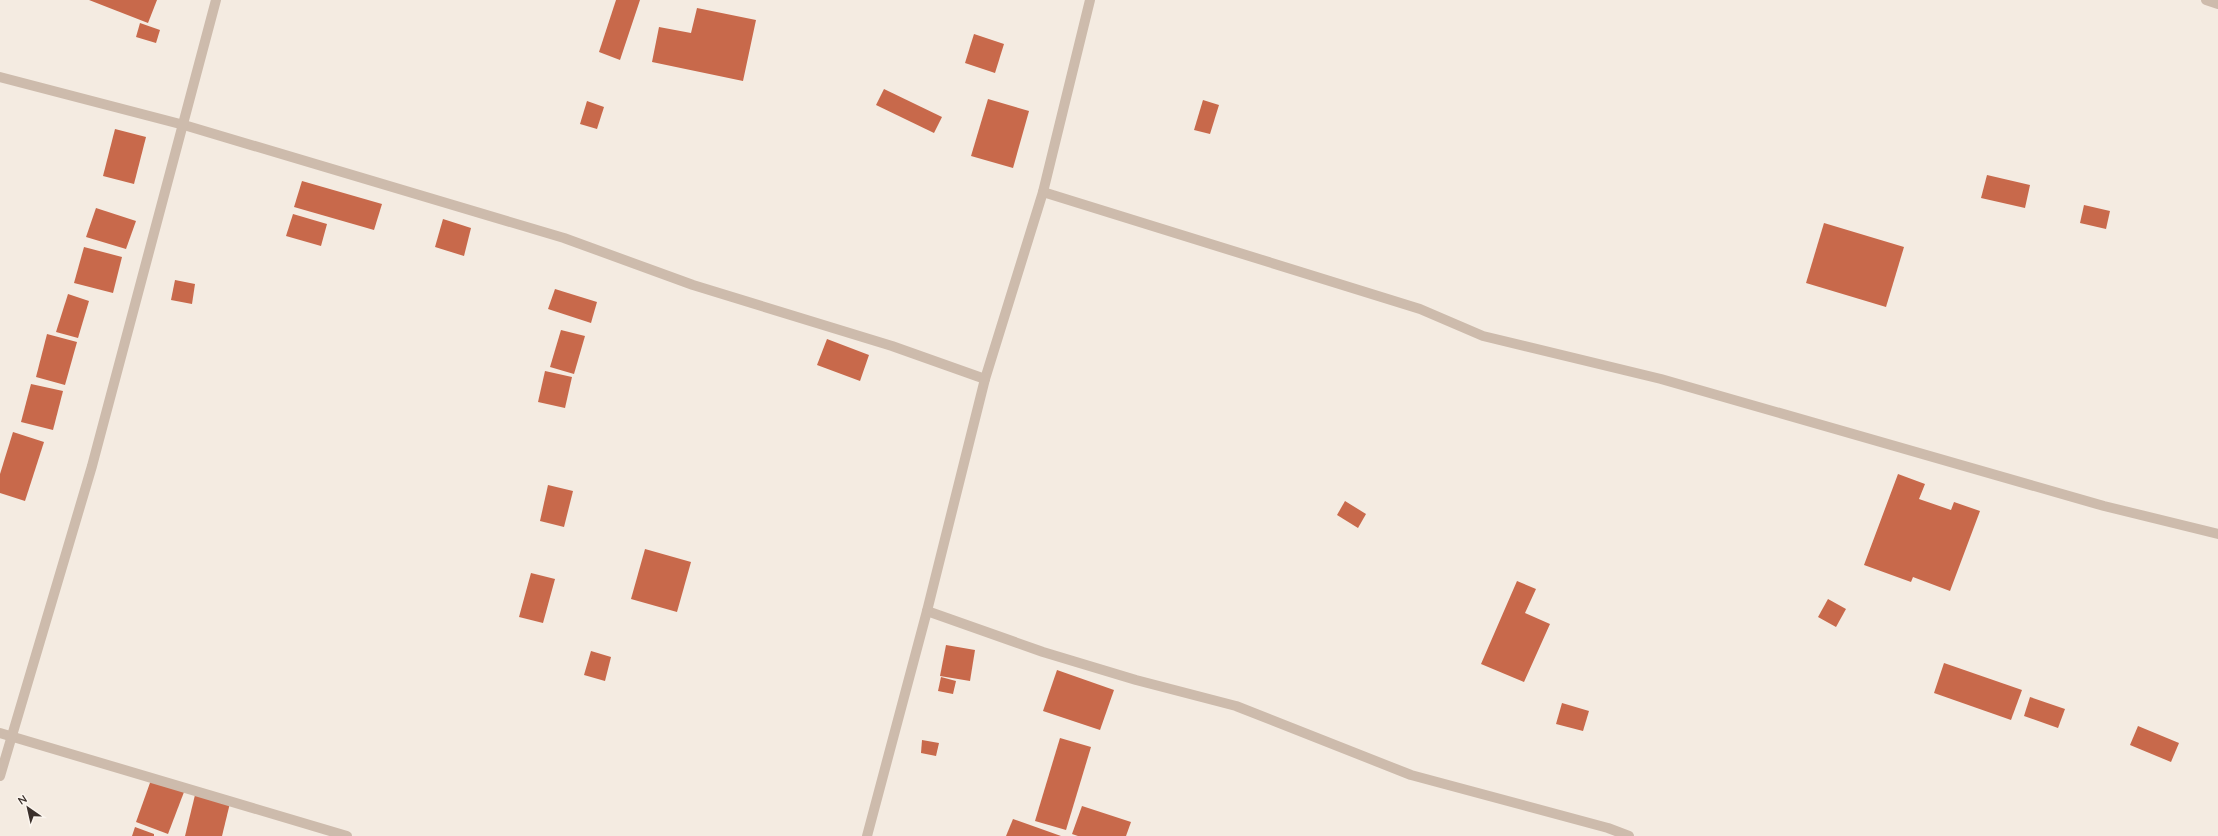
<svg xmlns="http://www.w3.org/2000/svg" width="2218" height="836" viewBox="0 0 2218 836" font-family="Quicksand,sans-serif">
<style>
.building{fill:#c8694b}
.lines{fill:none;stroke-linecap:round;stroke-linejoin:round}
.minor{stroke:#cdbbac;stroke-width:10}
</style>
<rect width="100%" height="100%" fill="#f4ebe1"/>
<g class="building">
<polygon points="89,0 157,0 148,23"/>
<polygon points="616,0 640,0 620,60 599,52"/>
<polygon points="697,8 756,20 743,81 652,62 659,27 691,33"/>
<polygon points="140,23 160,30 156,43 136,37"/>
<polygon points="974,34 1004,44 995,73 965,63"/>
<polygon points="884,89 942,117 934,133 876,105"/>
<polygon points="988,99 1029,111 1013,168 971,156"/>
<polygon points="1203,100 1219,105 1210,134 1194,130"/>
<polygon points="587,101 604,107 597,129 580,124"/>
<polygon points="115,129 146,137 134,184 103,176"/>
<polygon points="1987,175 2030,185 2025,208 1981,198"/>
<polygon points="302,181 382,204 374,230 294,207"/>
<polygon points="2084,205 2110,211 2106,229 2080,223"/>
<polygon points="96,208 136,221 126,249 86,237"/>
<polygon points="293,214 327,224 321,246 286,236"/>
<polygon points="443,219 471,228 464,256 435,247"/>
<polygon points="1824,223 1904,247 1886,307 1806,283"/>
<polygon points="84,247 122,257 113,293 74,283"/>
<polygon points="175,280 195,284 192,304 171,300"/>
<polygon points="555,289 597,302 591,323 548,309"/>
<polygon points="68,294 89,301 78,338 56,332"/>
<polygon points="561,330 585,336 574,374 550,367"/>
<polygon points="47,334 77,342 65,385 36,377"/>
<polygon points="827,339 869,355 860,381 817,365"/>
<polygon points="545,371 572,377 565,408 538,402"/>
<polygon points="31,384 63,391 53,430 21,422"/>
<polygon points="13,432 44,442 25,501 0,493 0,474"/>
<polygon points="1898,474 1925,484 1919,499 1951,510 1954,502 1980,511 1950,591 1913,577 1911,582 1864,565"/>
<polygon points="548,485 573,491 564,527 540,521"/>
<polygon points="1345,501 1366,514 1358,528 1337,515"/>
<polygon points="645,549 691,562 677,612 631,599"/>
<polygon points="531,573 555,579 543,623 519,617"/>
<polygon points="1517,581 1536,589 1525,613 1550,624 1524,682 1481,664"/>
<polygon points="1828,599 1846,609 1836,627 1818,617"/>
<polygon points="946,645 975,650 970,681 940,676"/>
<polygon points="591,651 611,657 605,681 584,675"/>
<polygon points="1944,663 2022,690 2011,720 1934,693"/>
<polygon points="1057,670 1114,690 1100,730 1043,711"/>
<polygon points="941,677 956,681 953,694 938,691"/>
<polygon points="2030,697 2065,709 2058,728 2024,716"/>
<polygon points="1562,703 1589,711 1583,731 1556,724"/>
<polygon points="2138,726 2179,743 2171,762 2130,745"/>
<polygon points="1060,738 1091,747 1066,830 1035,821"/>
<polygon points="922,740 939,743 936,756 921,753"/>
<polygon points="151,780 184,792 168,834 136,822"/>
<polygon points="195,795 230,803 222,836 185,836"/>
<polygon points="1082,806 1131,822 1126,836 1078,836 1072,834"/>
<polygon points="1013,819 1061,836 1006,836"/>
<polygon points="135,827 154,834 154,836 132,836"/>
</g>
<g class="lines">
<g class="minor">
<polyline points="2206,0 2218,4"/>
<polyline points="0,77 184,125 564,238 693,285 892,346 985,379"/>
<polyline points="1043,192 1420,309 1483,336 1661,379 2104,506 2218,534"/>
<polyline points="927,611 1043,652 1136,680 1236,706 1411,775 1608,828 1629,836"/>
<polyline points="0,733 347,836"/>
<polyline points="0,776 92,466 216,0"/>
<polyline points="867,836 927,611 985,379 1043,192 1090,0"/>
</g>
</g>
<g transform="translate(28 808) rotate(326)" stroke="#fbf5ee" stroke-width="3" paint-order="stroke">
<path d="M0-3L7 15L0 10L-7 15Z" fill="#3b302b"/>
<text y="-6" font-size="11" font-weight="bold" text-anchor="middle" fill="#3b302b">N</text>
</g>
</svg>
